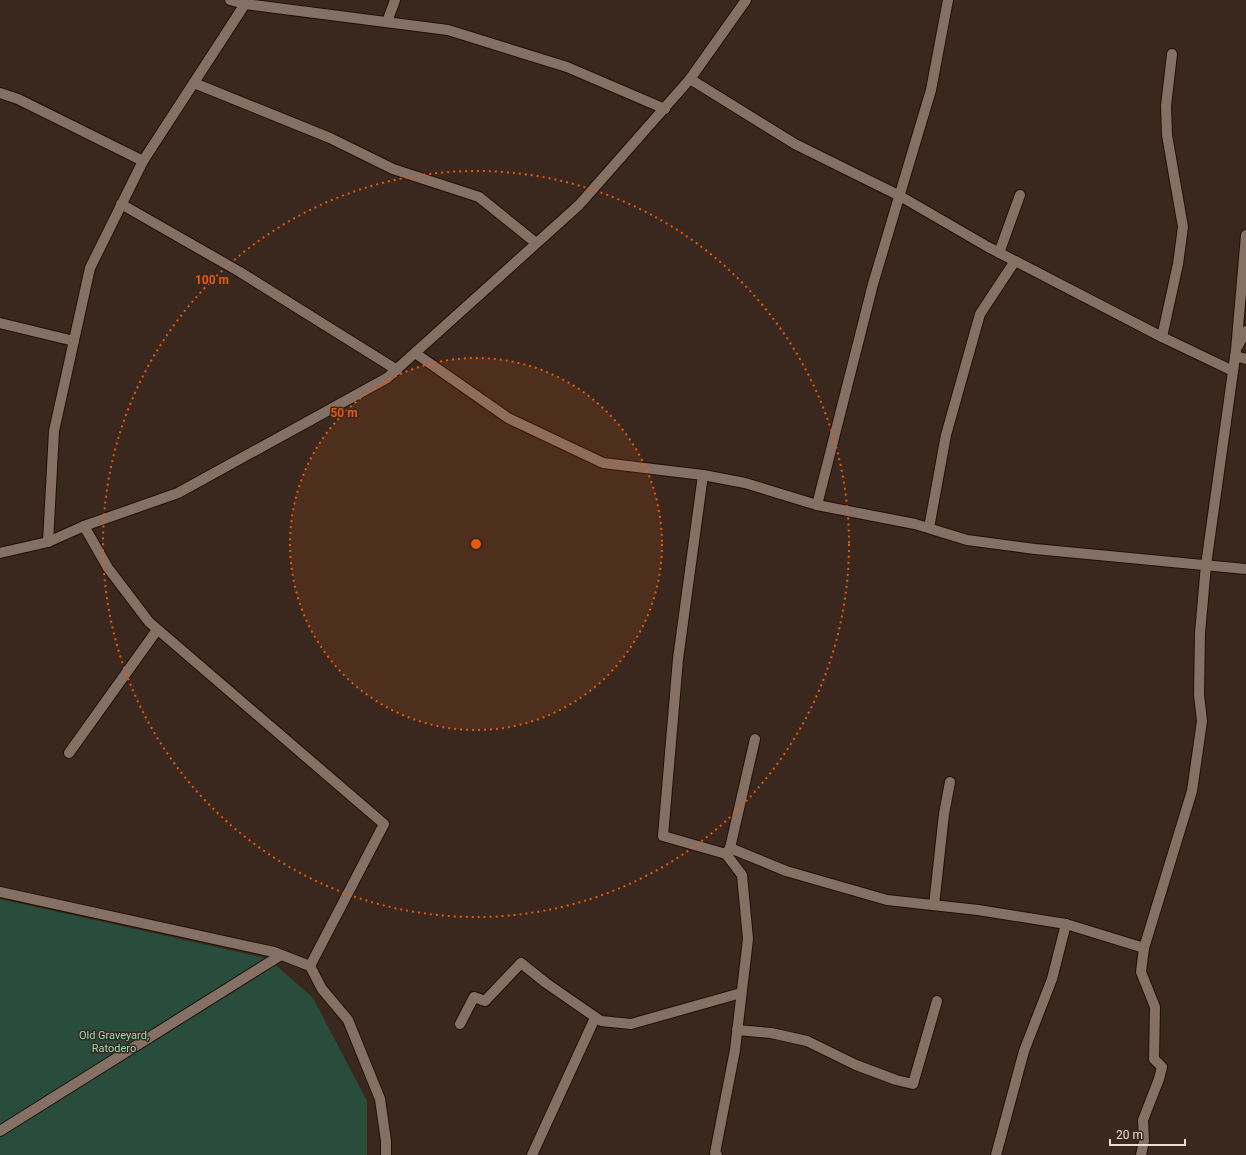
<svg xmlns="http://www.w3.org/2000/svg" width="1246" height="1155" viewBox="0 0 1246 1155" font-family="Roboto,sans-serif">
<style>
.green{fill:#294d3c}
.lines{fill:none;stroke-linecap:round;stroke-linejoin:round}
.minor-casing{stroke:#201008;stroke-width:12}
.tertiary-casing{stroke:#201008;stroke-width:12}
.minor{stroke:#857066;stroke-width:10}
.tertiary{stroke:#857066;stroke-width:10}
.ring{fill:none;stroke:#e8590c;stroke-width:2;stroke-dasharray:2 4}
.labels{text-anchor:middle;stroke-width:3;stroke-linejoin:round;paint-order:stroke}
.park-label{font-size:11px;fill:#8edfb7;stroke:#3a281f}
.centre{fill:#e8590c;stroke:#3a281f;stroke-width:2}
.ring-label{font-size:12px;text-anchor:middle;font-weight:bold;fill:#e8590c;stroke:#3a281f;stroke-width:3;stroke-linejoin:round;paint-order:stroke}
</style>
<rect width="100%" height="100%" fill="#3a281f"/>
<polygon class="green" points="0,899 269,959 313,998 367,1101 367,1155 0,1155"/>
<g class="lines">
<defs>
<g id="minor">
<polyline points="230,0 245,4 448,30 567,67 665,109"/>
<polyline points="387,22 395,0"/>
<polyline points="690,79 795,144 900,196 988,247 1162,337 1233,371"/>
<polyline points="194,83 330,138 393,169 479,197 536,243"/>
<polyline points="0,93 18,99 143,161"/>
<polyline points="121,204 240,272 397,370"/>
<polyline points="999,253 1020,195"/>
<polyline points="0,323 74,341"/>
<polyline points="1162,337 1178,264 1183,227 1167,135 1166,106 1172,54"/>
<polyline points="1238,346 1246,331"/>
<polyline points="415,353 508,418 603,463 703,475 678,659 663,836 726,854 742,875 748,939 735,1050 715,1153 717,1155"/>
<polyline points="1235,356 1246,359"/>
<polyline points="703,475 745,483 817,505 915,524 967,540 1035,549 1246,569"/>
<polyline points="817,505 873,284 931,90 948,0"/>
<polyline points="84,526 108,568 149,622 384,824 310,966"/>
<polyline points="929,528 946,435 980,314 1015,261"/>
<polyline points="48,542 54,431 90,268 143,161 245,4"/>
<polyline points="69,753 157,630"/>
<polyline points="730,848 755,739"/>
<polyline points="726,854 730,848 786,871 887,900 978,910 1066,924 1144,948"/>
<polyline points="0,892 274,952 310,966 322,989 348,1020 380,1099 386,1141 386,1155"/>
<polyline points="934,905 944,814 950,782"/>
<polyline points="460,1024 474,997 485,1001 521,963 546,983 601,1021 631,1024 741,993"/>
<polyline points="737,1030 771,1033 807,1041 856,1065 896,1080 913,1084 937,1001"/>
<polyline points="0,1131 281,955"/>
<polyline points="532,1155 595,1018"/>
<polyline points="996,1155 1024,1051 1052,979 1066,924"/>
<polyline points="1141,1155 1144,1141 1143,1120 1159,1079 1162,1067 1154,1059 1155,1007 1141,972 1144,948 1192,791 1202,721 1199,695 1200,633 1206,565 1236,350 1246,235"/>
</g>
<polyline id="tertiary" points="0,553 48,542 84,526 178,493 387,378 579,205 690,79 746,0"/>
</defs>
<use href="#minor" class="minor-casing"/>
<use href="#tertiary" class="tertiary-casing"/>
<use href="#minor" class="minor"/>
<use href="#tertiary" class="tertiary"/>
</g>
<circle cx="476" cy="544" r="186" fill="#e8590c" fill-opacity=".12"/>
<g class="ring">
<circle cx="476" cy="544" r="186"/>
<circle cx="476" cy="544" r="373"/>
</g>
<g class="labels">
<g class="park-label">
<text x="114" y="1039">Old Graveyard,<tspan x="114" dy="13">Ratodero</tspan></text>
</g>
</g>
<circle cx="476" cy="544" r="6" class="centre"/>
<g class="ring-label">
<text x="212" y="284">100 m</text>
<text x="344" y="417">50 m</text>
</g>
<path d="M1110 1139v6h75v-6" fill="none" stroke="#e8dcd6" stroke-width="2"/>
<text x="1116" y="1139" font-size="12" fill="#e8dcd6" stroke="#3a281f" stroke-width="3" paint-order="stroke">20 m</text>
</svg>
